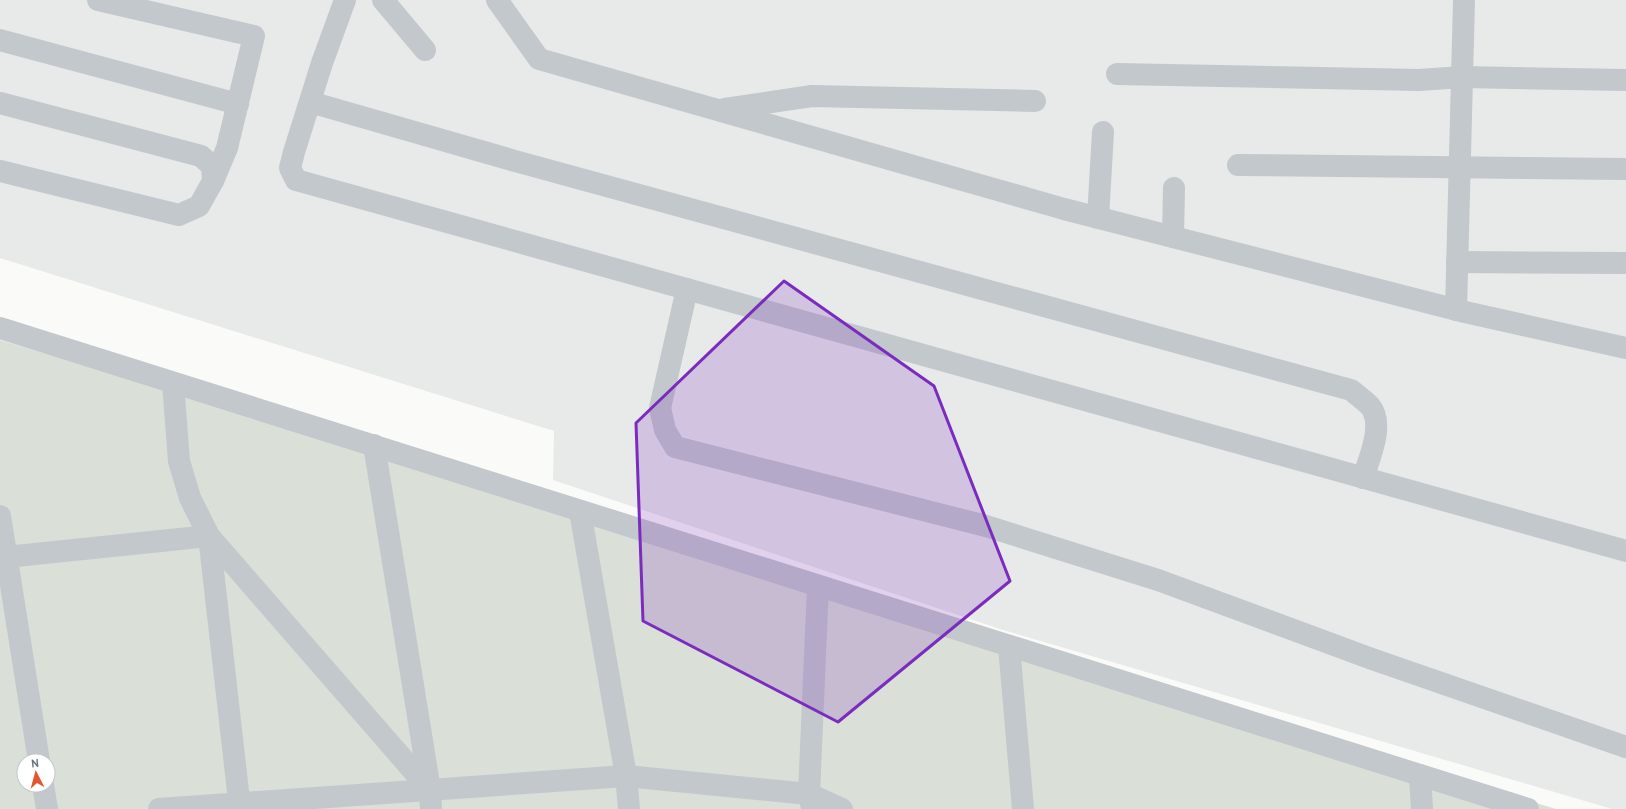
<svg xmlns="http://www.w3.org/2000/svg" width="1626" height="809" viewBox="0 0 1626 809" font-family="Overpass,sans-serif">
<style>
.built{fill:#e8e9e9}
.green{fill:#dadfd7;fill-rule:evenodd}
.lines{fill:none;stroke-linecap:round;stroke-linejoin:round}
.minor{stroke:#c3c8cc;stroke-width:22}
.marked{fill:#7b2cbf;fill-opacity:0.2;stroke:#7b2cbf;stroke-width:3;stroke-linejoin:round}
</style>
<rect width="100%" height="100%" fill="#fafaf8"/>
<polygon class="built" points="0,0 1626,0 1626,809 1612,809 1000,629 553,480 554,431 0,258"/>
<path class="green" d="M0,340L1556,809H0ZM24,761H48V785H24Z"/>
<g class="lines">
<g class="minor">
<polyline points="98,0 254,36 227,148 213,181"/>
<polyline points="345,0 322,63 294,152 290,168 296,180 1626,551"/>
<polyline points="383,0 425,50"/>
<polyline points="497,0 539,59 1064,209 1465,312 1626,348"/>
<polyline points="0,40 238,104"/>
<polyline points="1117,74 1419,80 1462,77 1626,80"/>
<path d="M310,102L515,161L1351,390C1357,395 1364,400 1370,406C1385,424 1369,459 1363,478"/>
<polyline points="0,103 201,156 212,166 213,181 199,206 179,215 0,171"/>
<polyline points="725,109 812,96 1035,101"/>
<polyline points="1238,165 1626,169"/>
<polyline points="1098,218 1103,132"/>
<polyline points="1173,237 1174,188"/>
<polyline points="1457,262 1626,263"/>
<polyline points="687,289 660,408 665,430 675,447 986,526 1158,580 1372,659 1626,747"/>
<polyline points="1456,310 1464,0"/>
<polyline points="0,328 1528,809"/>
<polyline points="173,383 179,461 190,498 209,536 430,790"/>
<polyline points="374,445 430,790 431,809"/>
<polyline points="580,511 626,776 629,809"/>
<polyline points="0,516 39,761"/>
<polyline points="6,557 209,536 240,809"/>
<polyline points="1009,646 1023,809"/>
<polyline points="1420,775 1422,809"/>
<polyline points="43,785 47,809"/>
<polyline points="812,808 809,794 818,586"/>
<polyline points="159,809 626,776 809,794 842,809"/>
</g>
</g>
<path class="marked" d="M784,281L934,386L1010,581L838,722L643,621L636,423Z"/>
<g transform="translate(36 773) rotate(354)"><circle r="19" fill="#ffffff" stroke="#c1c8cd"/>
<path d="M0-3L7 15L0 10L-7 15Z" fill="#e4572e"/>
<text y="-6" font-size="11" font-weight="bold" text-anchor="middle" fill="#657683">N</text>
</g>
</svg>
